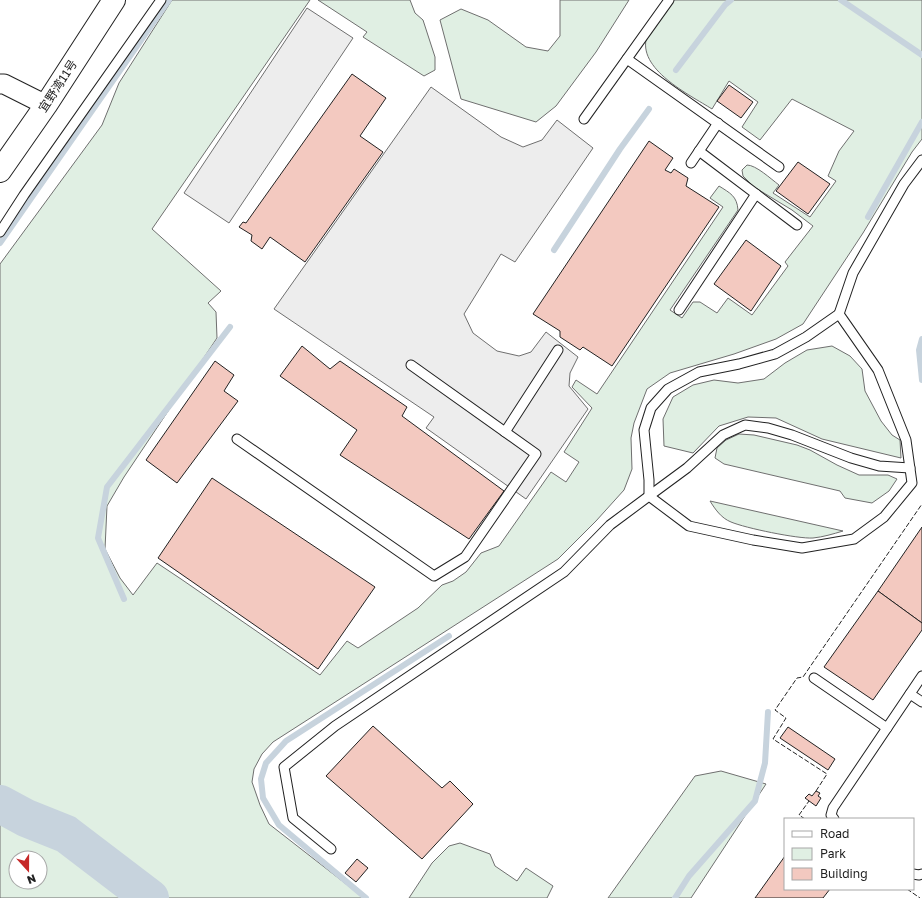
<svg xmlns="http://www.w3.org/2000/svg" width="922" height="898" viewBox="0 0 922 898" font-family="'Golos Text','Noto Sans JP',sans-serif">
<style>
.green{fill:#e0efe3;stroke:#6f6f6f;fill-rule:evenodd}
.parking{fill:#ededed;stroke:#6f6f6f}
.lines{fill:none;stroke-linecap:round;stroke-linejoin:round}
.stream{stroke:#c7d3dd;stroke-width:6}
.river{stroke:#c7d3dd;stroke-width:38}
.building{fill:#f3c9c0;stroke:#222}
.lane-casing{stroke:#222;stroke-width:11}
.street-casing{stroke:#222;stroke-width:21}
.secondary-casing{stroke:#222;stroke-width:24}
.lane{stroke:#fff;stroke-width:9}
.street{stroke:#fff;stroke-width:19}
.secondary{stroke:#fff;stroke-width:22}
.fence{stroke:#222;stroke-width:1;stroke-dasharray:5 2;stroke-linecap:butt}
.labels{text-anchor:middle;stroke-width:3;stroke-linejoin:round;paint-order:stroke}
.street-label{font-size:12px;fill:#222;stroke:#fff}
</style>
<rect width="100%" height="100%" fill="#fff"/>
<g class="green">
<path d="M172,0H310L152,229L221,291L208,303L216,312L217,338L124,477L107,506L105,549L120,578L133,595L157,563L181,579L320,675L347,641L358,648L418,608L442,585L453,581L466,572L481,553L499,546L551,472L566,482L579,462L564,452L592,408L572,387L576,380L597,394L723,207L710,198L719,186C730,193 737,196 738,210L670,310L682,318L693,302H700L717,313L728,298L752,315L788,266L785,262L813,226L792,210L754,187L743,176L742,170L747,165C756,165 771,179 779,185L773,193L810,217L836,181L828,176L839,151L854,131L792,99L760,140L742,127L758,102L729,81L712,109C690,95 636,69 647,36C649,28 665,8 671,0H922V139L912,152L863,233L803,324L776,339L734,354L670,373L647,389L634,423L631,438L632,469L624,490L596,521L558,559L273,742L262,754L254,769L252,782L260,805L269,824L364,898H0V264L102,125L119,83ZM16,858H40V882H16Z"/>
<polygon points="318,0 410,0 415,13 423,20 435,57 435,70 424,76 363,37 367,32"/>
<polygon points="560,0 629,0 596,52 556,106 536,122 461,99 440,20 461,9 488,20 526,47 548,51 560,36"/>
<polygon points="832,346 850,356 862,369 865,391 881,421 892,435 900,440 901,458 822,439 776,418 748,417 719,426 693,453 664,446 663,419 673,397 693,385 714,380 738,383 764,379 785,363 807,350"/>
<polygon points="739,434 754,435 797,445 810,450 837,465 859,475 888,475 897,479 889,491 872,503 845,498 840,491 724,464 715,458 717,448 726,440"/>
<path d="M710,501L843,531C833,534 823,537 813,538C798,539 745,528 731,522C721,518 715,509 710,501Z"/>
<polygon points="721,771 766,784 691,898 608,898 695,776"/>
<polygon points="460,843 490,854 495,866 517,881 526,868 553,886 547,898 409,898 432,863 449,846"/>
</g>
<g class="parking">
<polygon points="307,8 353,38 229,223 184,193"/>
<polygon points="431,87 501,137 523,147 542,140 557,120 593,148 515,262 501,254 464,314 473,333 497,351 519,356 531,352 546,332 578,357 570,373 569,386 588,409 526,499 426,428 434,417 274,309"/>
</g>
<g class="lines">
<g class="stream">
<polyline points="841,0 922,55"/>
<polyline points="676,70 725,5 731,0"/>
<polyline points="868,217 922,122"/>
<polyline points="0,243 169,0"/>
<polyline points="554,250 620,149 649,109"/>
<polyline points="922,339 919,350 922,380"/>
<polyline points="124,599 98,538 107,487 230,327"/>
<polyline points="366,898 279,825 263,798 261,779 266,763 286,741 449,636"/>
<polyline points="675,898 689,876 755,801 765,763 768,712"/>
</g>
<polyline class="river" points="0,804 26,818 66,834 150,898"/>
</g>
<g class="building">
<polygon points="352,74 386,98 360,136 383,152 305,262 270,237 262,249 251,241 252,235 239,227 243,222 246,223"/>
<polygon points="729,85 753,102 741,118 717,101"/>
<polygon points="649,141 673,158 665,170 671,173 674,169 688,178 686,186 719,207 612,366 583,347 580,350 560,337 560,331 533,314"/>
<polygon points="798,162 830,184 808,214 776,191"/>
<polygon points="746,240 781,266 751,311 714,284"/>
<polygon points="302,346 330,369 340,361 407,407 402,416 504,491 469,539 340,455 357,430 280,376"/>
<polygon points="215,361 234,375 224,391 238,401 177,483 146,460"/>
<polygon points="212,478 375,587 318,669 158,558"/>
<polygon points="922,527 922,623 878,591"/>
<polygon points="878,591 922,623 922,630 873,700 824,667"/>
<polygon points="373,726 442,788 450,781 473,804 422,859 326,776"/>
<polygon points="788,727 835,759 828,770 780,738"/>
<polygon points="816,791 820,793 818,796 821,798 816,806 805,798 809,794 812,796"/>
<polygon points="785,856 785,889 830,889 823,898 755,898"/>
<polygon points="357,859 368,868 356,882 345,873"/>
</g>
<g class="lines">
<defs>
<g id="lane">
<polyline points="627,59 779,167"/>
<polyline points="584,119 669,0"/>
<polyline points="699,151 797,225"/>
<polyline points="691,163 718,123"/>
<polyline points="0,232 24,195 161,0"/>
<polyline points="679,310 756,194"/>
<polyline points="505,432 558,350"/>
<polyline points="237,439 434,576 465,557 536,454 411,365"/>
<polyline points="649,496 649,480 644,430 651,408 668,389 699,372 739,364 775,354 806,337 839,314"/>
<polyline points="649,496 687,468 723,435 745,425 768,428 792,435 851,458 879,466 910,468"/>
<polyline points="814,678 887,728"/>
<polyline points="910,694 922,702"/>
<polyline points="834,819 831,815 833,808 922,676"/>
<polyline points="331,849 293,818 284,767 335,726 564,572 610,525 649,496 689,526 753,540 802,548 854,539 884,517 912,483 906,440 878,370 839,314 853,273 904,184 922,160"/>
<polyline points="913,874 919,875 922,874"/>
</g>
<polyline id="street" points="0,84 4,84 46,105"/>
<polyline id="secondary" points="0,171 46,105 114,0"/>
</defs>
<use href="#lane" class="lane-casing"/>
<use href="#street" class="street-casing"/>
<use href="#secondary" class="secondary-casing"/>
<use href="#lane" class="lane"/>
<use href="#street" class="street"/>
<use href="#secondary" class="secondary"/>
<g class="fence">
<polyline points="816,791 827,774 773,739 786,718 775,710 797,678 803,677 922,504"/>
<polyline points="805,819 799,815 809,801"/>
<polyline points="907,889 920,898"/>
</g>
</g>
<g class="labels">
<g class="street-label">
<text transform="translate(58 86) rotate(-57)" y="4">宜野湾11号</text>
</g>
</g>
<rect x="784" y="818" width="130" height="72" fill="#ffffff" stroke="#a7a7a7"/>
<rect x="792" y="831" width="20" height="6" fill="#ffffff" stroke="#a7a7a7"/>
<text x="820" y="838" font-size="12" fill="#222222">Road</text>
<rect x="792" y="848" width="20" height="12" fill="#e0efe3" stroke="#a7a7a7"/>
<text x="820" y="858" font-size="12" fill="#222222">Park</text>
<rect x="792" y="868" width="20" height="12" fill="#f3c9c0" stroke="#a7a7a7"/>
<text x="820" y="878" font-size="12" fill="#222222">Building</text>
<g transform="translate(28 870) rotate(159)"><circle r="19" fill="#ffffff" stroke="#a7a7a7"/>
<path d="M0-3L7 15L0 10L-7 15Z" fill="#c62828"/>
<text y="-6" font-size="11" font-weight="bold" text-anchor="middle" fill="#222222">N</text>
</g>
</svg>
